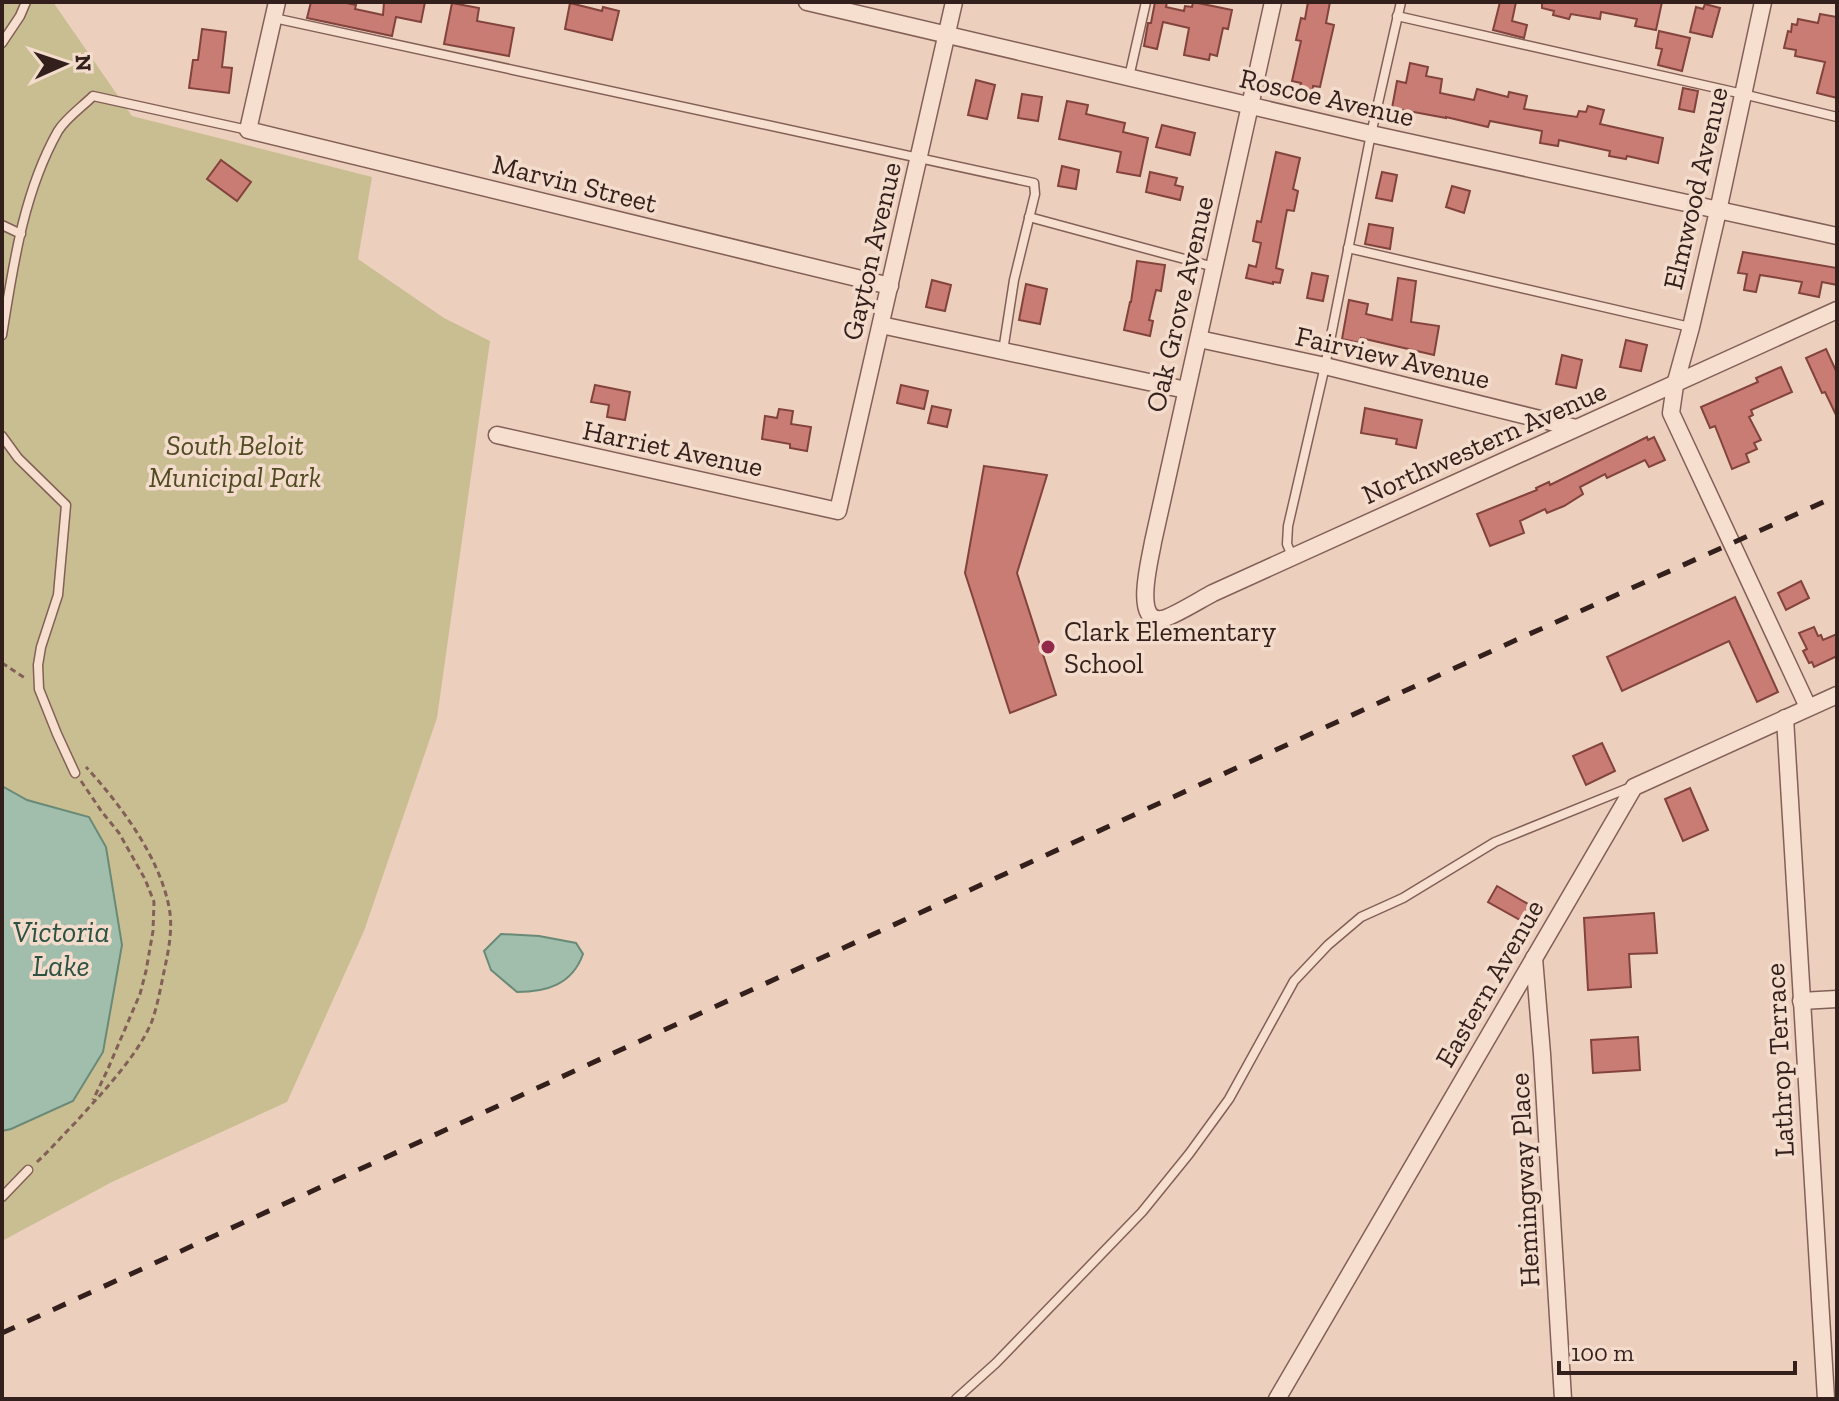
<svg xmlns="http://www.w3.org/2000/svg" width="1839" height="1401" viewBox="0 0 1839 1401" font-family="'Zilla Slab',serif">
<style>
.green{fill:#c9be92}
.water{fill:#a1bdac;stroke:#698a77;stroke-width:2}
.building{fill:#c97c73;stroke:#82433d;stroke-width:2}
.lines{fill:none;stroke-linecap:round;stroke-linejoin:round}
.lane-casing{stroke:#836057;stroke-width:11}
.street-casing{stroke:#836057;stroke-width:19}
.path{stroke:#836057;stroke-width:3;stroke-dasharray:6 4;stroke-linecap:butt}
.lane{stroke:#f7dfd0;stroke-width:8}
.street{stroke:#f7dfd0;stroke-width:16}
.rail{stroke:#331f1b;stroke-width:5;stroke-dasharray:14 14;stroke-linecap:butt}
.poi-dot{fill:#90294a;stroke:#f4dccc;stroke-width:3}
.labels{text-anchor:middle;stroke-width:7;stroke-linejoin:round;paint-order:stroke}
.street-label{font-size:28px;fill:#331f1b;stroke:#f4dccc}
.park-label{font-size:28px;font-style:italic;fill:#4f4c22;stroke:#f4dccc}
.poi-label{font-size:28px;fill:#331f1b;stroke:#f4dccc;text-anchor:start}
.water-label{font-size:30px;font-style:italic;fill:#2b5243;stroke:#f4dccc}
</style>
<rect width="100%" height="100%" fill="#eccfbd"/>
<polygon class="green" points="2,2 53,2 132,116 372,177 358,259 444,318 490,341 437,718 364,931 287,1102 112,1182 2,1241"/>
<g class="water">
<polygon points="2,786 27,800 89,817 106,847 122,945 103,1052 73,1101 11,1129 2,1131"/>
<path d="M501,934L539,936L576,943L583,954C572,985 546,992 517,992L491,970L484,951Z"/>
</g>
<g class="building">
<polygon points="311,2 342,2 356,5 355,9 383,15 384,2 425,2 421,22 396,17 392,36 307,18"/>
<polygon points="1155,2 1167,2 1166,7 1184,11 1185,6 1192,7 1193,2 1232,10 1228,29 1223,28 1217,56 1210,54 1209,60 1184,55 1189,28 1163,22 1157,49 1144,46 1148,23 1151,23"/>
<polygon points="1308,2 1330,2 1326,23 1334,25 1320,87 1313,86 1312,93 1299,90 1301,83 1292,81 1301,41 1296,40 1301,18 1305,19"/>
<polygon points="1500,2 1516,2 1512,21 1527,25 1524,38 1493,30"/>
<polygon points="1542,2 1662,2 1656,30 1635,26 1637,19 1601,12 1600,19 1571,14 1569,19 1553,15 1554,11 1542,8"/>
<polygon points="452,3 479,8 477,21 514,28 509,56 444,44"/>
<polygon points="570,3 602,11 603,7 619,11 612,40 565,29"/>
<polygon points="1705,4 1720,8 1712,37 1690,32 1696,7 1703,9"/>
<polygon points="1820,14 1837,17 1837,98 1817,93 1825,62 1795,56 1796,50 1784,48 1788,31 1791,32 1792,24 1797,25 1798,19 1818,23"/>
<polygon points="202,29 226,32 222,67 232,68 229,93 189,88 193,60 198,60"/>
<polygon points="1659,31 1690,38 1682,71 1658,65 1662,49 1656,48"/>
<polygon points="1410,63 1428,67 1426,76 1442,79 1440,93 1474,100 1477,89 1508,97 1509,92 1527,96 1524,109 1577,117 1579,111 1586,112 1588,106 1604,110 1600,124 1663,138 1658,163 1627,156 1626,159 1609,156 1610,151 1559,140 1558,146 1540,143 1542,131 1490,121 1488,127 1446,117 1446,118 1392,108 1397,81 1406,83"/>
<polygon points="976,80 995,85 987,119 968,115"/>
<polygon points="1683,88 1698,91 1694,112 1679,109"/>
<polygon points="1022,94 1042,97 1038,121 1018,118"/>
<polygon points="1067,101 1088,105 1086,114 1125,123 1123,132 1148,138 1140,176 1117,172 1121,152 1059,139"/>
<polygon points="1162,125 1195,133 1190,155 1156,147"/>
<polygon points="1276,152 1300,158 1293,189 1298,191 1294,211 1287,210 1276,268 1283,270 1280,283 1273,282 1273,284 1246,278 1249,265 1256,267 1261,243 1253,241 1257,221 1261,222"/>
<polygon points="221,160 251,182 237,201 207,179"/>
<polygon points="1062,166 1079,170 1076,189 1058,186"/>
<polygon points="1150,172 1177,178 1175,185 1183,187 1180,200 1146,192"/>
<polygon points="1382,172 1397,175 1392,201 1376,198"/>
<polygon points="1452,186 1470,191 1464,213 1446,207"/>
<polygon points="1369,224 1393,228 1390,249 1365,244"/>
<polygon points="1743,252 1837,268 1837,285 1822,282 1819,297 1799,293 1802,282 1760,275 1756,292 1744,290 1747,274 1738,273"/>
<polygon points="1137,261 1165,265 1161,291 1156,290 1149,320 1153,321 1150,336 1124,330 1130,302 1131,302"/>
<polygon points="1312,273 1328,276 1323,301 1307,298"/>
<polygon points="1398,278 1416,281 1411,322 1439,326 1434,355 1361,338 1360,343 1342,339 1349,300 1368,304 1366,314 1392,320"/>
<polygon points="932,280 951,285 945,311 926,307"/>
<polygon points="1026,284 1047,289 1040,324 1019,320"/>
<polygon points="1626,340 1647,345 1641,371 1620,367"/>
<polygon points="1826,349 1837,373 1837,417 1825,392 1822,393 1806,358"/>
<polygon points="1562,355 1582,360 1576,388 1556,384"/>
<polygon points="1781,367 1792,392 1751,410 1753,415 1749,417 1761,440 1754,443 1757,449 1746,454 1749,462 1732,469 1715,426 1710,428 1701,407 1758,382 1756,378"/>
<polygon points="595,385 630,392 625,420 607,417 609,405 591,402"/>
<polygon points="901,385 928,391 924,409 897,403"/>
<polygon points="932,406 951,410 947,427 928,423"/>
<polygon points="1365,408 1422,420 1416,448 1396,444 1397,439 1361,433"/>
<polygon points="779,409 793,411 791,424 811,427 807,451 790,448 790,444 762,439 765,416 777,418"/>
<polygon points="1647,437 1648,440 1654,437 1665,460 1649,467 1645,460 1607,478 1605,474 1580,487 1583,494 1564,506 1547,513 1545,509 1520,521 1524,533 1490,546 1477,514 1537,490 1536,488 1549,482 1550,485"/>
<polygon points="984,466 1047,475 1017,573 1056,695 1010,713 965,573"/>
<polygon points="1801,581 1809,598 1786,610 1778,593"/>
<polygon points="1735,597 1778,692 1757,702 1729,641 1622,691 1607,657"/>
<polygon points="1814,627 1818,636 1821,635 1823,640 1837,634 1837,656 1814,667 1812,662 1809,663 1803,651 1807,649 1799,633"/>
<polygon points="1602,743 1615,771 1586,785 1573,756"/>
<polygon points="1690,788 1708,830 1683,841 1665,799"/>
<polygon points="1497,886 1535,908 1527,924 1488,902"/>
<polygon points="1654,913 1657,953 1629,954 1631,987 1588,990 1584,918"/>
<polygon points="1638,1037 1640,1070 1593,1073 1591,1040"/>
</g>
<g class="lines">
<defs>
<g id="lane">
<polyline points="1397,16 1743,94 1837,117"/>
<polyline points="274,18 1034,183 1035,194 1014,280 1003,351"/>
<polyline points="2,43 20,16 26,2"/>
<polyline points="1129,77 1146,2"/>
<polyline points="1029,217 1214,267"/>
<polyline points="2,225 21,234"/>
<polyline points="1348,248 1690,327"/>
<path d="M2,335C13,267 23,193 58,131C66,118 82,107 93,96L248,130"/>
<polyline points="2,436 18,458 66,505 58,595 41,647 38,665 39,689 57,734 75,773"/>
<polyline points="1292,556 1287,544 1288,526 1325,366 1371,134 1401,2"/>
<polyline points="2,1197 28,1170"/>
<polyline points="956,1399 996,1363 1142,1212 1189,1154 1229,1099 1294,981 1328,945 1361,917 1403,898 1495,842 1631,787"/>
</g>
<g id="street">
<polyline points="277,2 248,130 890,286"/>
<polyline points="807,2 1371,134 1837,236"/>
<path d="M1273,2L1153,542C1151,556 1132,624 1162,619C1171,618 1203,598 1213,593L1837,310"/>
<polyline points="1763,2 1718,211 1691,327 1675,385 1671,413 1808,707"/>
<polyline points="881,325 1186,390"/>
<polyline points="1199,339 1325,366 1576,428"/>
<polyline points="497,435 838,511 954,2"/>
<polyline points="1785,718 1826,1399"/>
<polyline points="1534,958 1542,1054 1563,1399"/>
<polyline points="1801,1001 1837,999"/>
<polyline points="1277,1399 1634,787 1837,695"/>
</g>
</defs>
<use href="#lane" class="lane-casing"/>
<use href="#street" class="street-casing"/>
<g class="path">
<polyline points="2,663 25,678"/>
<polyline points="81,781 102,812 119,833 145,879 154,902 153,931 146,971 140,994 107,1071 93,1100"/>
<path d="M37,1162C50,1150 62,1136 75,1123C100,1095 138,1056 152,1021C158,1004 161,985 165,967C169,948 173,927 169,907C159,856 120,804 86,767"/>
</g>
<use href="#lane" class="lane"/>
<use href="#street" class="street"/>
<polyline class="rail" points="2,1333 1516,640 1837,496"/>
</g>
<circle class="poi-dot" cx="1048" cy="647" r="8"/>
<g class="labels">
<g class="street-label">
<text transform="translate(1327 97) rotate(13)" y="10">Roscoe Avenue</text>
<text transform="translate(575 183) rotate(14)" y="10">Marvin Street</text>
<text transform="translate(1695 188) rotate(-77)" y="10">Elmwood Avenue</text>
<text transform="translate(871 251) rotate(-77)" y="10">Gayton Avenue</text>
<text transform="translate(1179 304) rotate(-77)" y="10">Oak Grove Avenue</text>
<text transform="translate(1393 357) rotate(13)" y="10">Fairview Avenue</text>
<text transform="translate(1484 442) rotate(-24)" y="10">Northwestern Avenue</text>
<text transform="translate(673 448) rotate(12)" y="10">Harriet Avenue</text>
<text transform="translate(1489 983) rotate(-60)" y="10">Eastern Avenue</text>
<text transform="translate(1779 1060) rotate(-93)" y="10">Lathrop Terrace</text>
<text transform="translate(1524 1180) rotate(-93)" y="10">Hemingway Place</text>
</g>
<g class="park-label">
<text x="235" y="455">South Beloit<tspan x="235" dy="32">Municipal Park</tspan></text>
</g>
<g class="poi-label">
<text x="1064" y="641">Clark Elementary<tspan x="1064" dy="32">School</tspan></text>
</g>
<g class="water-label">
<text x="61" y="942">Victoria<tspan x="61" dy="34">Lake</tspan></text>
</g>
</g>
<rect width="1839" height="1401" fill="none" stroke="#331f1b" stroke-width="8"/>
<g transform="translate(64 64) rotate(87)" stroke="#f4dccc" stroke-width="6" paint-order="stroke">
<path d="M0-6L14 30L0 20L-14 30Z" fill="#331f1b"/>
<text y="-12" font-size="22" font-weight="bold" text-anchor="middle" fill="#331f1b">N</text>
</g>
<path d="M1559 1361v12h236v-12" fill="none" stroke="#331f1b" stroke-width="4"/>
<text x="1571" y="1361" font-size="24" fill="#331f1b" stroke="#f4dccc" stroke-width="6" paint-order="stroke">100 m</text>
</svg>
